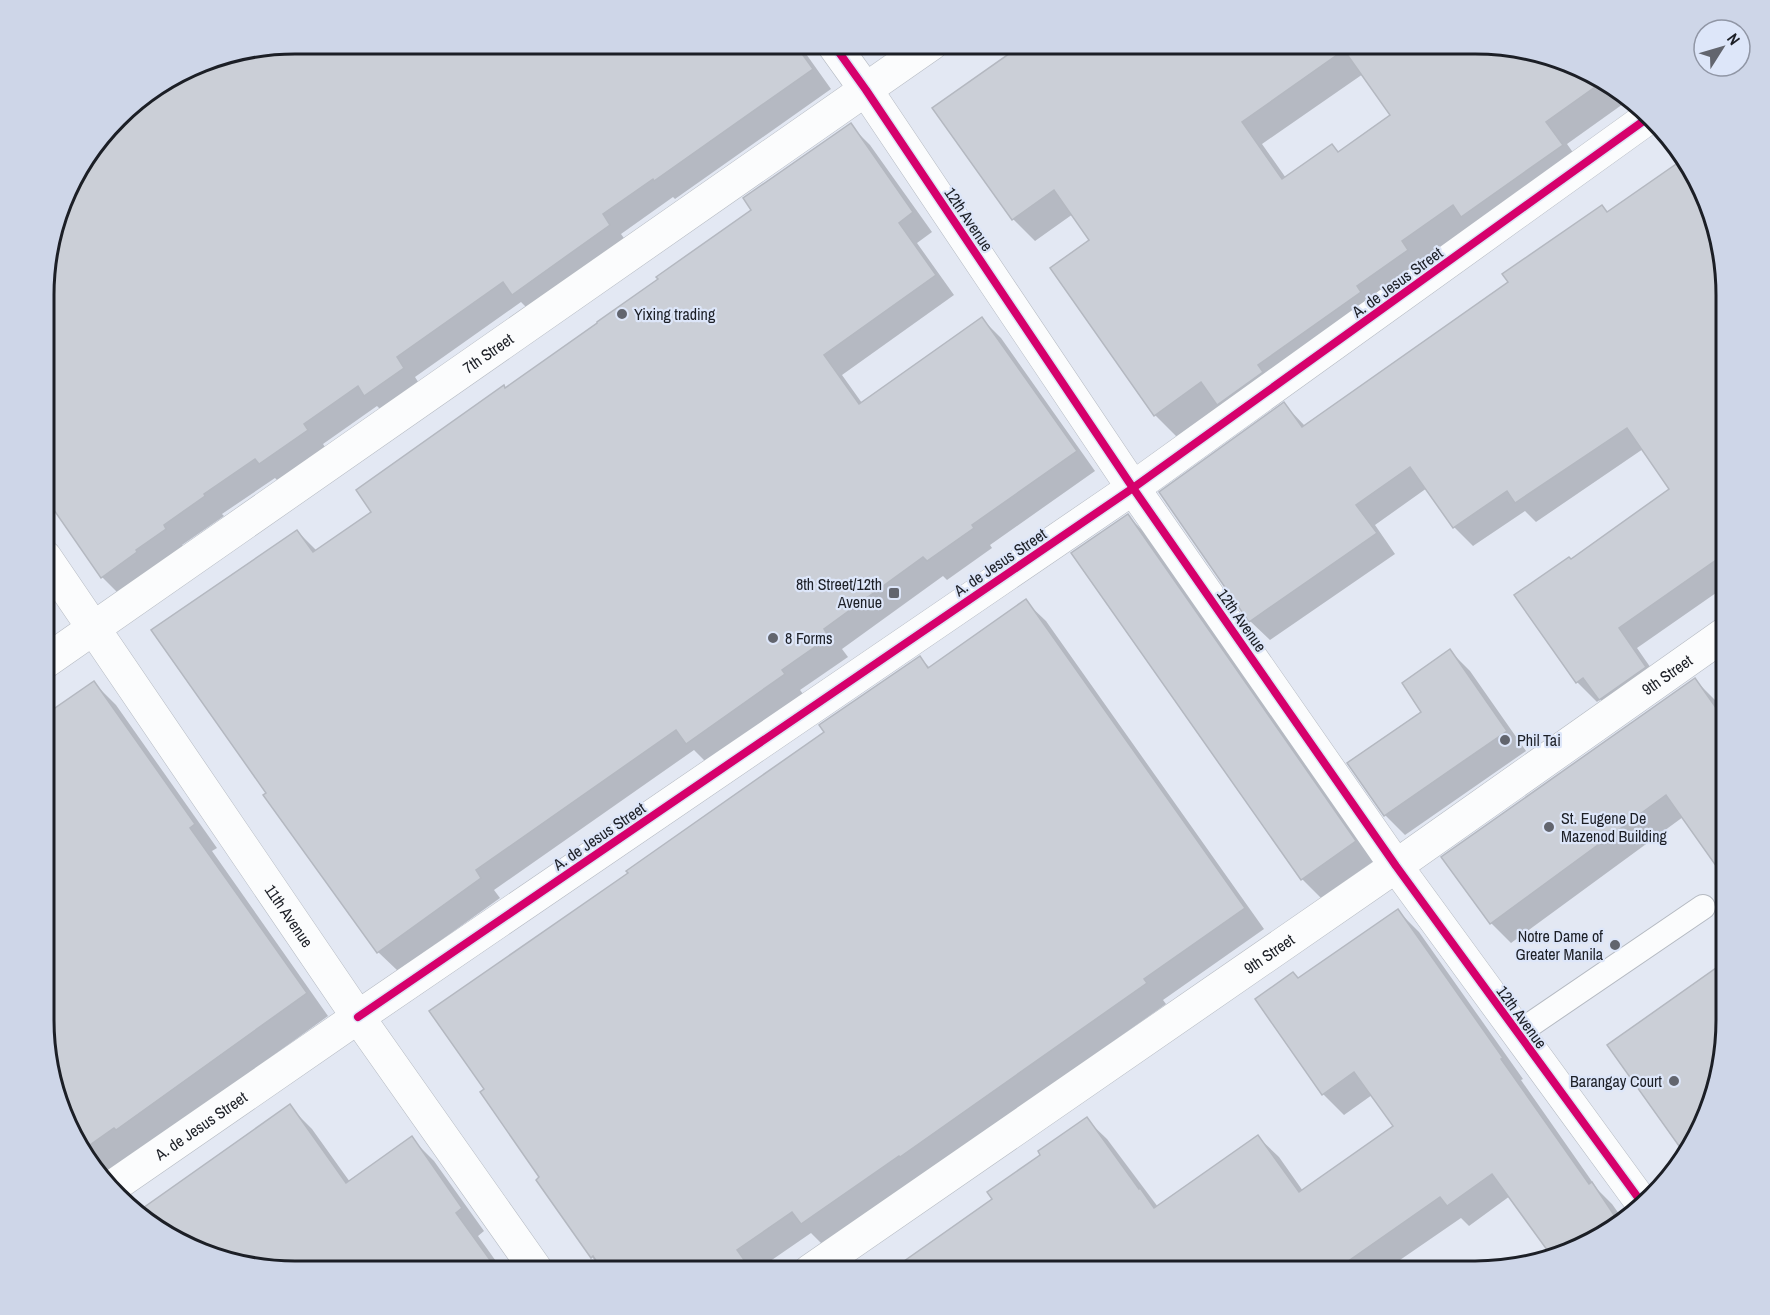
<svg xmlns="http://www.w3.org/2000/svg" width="1770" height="1315" viewBox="0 0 1770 1315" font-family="'Archivo Narrow',sans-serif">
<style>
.shadow{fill:#0003;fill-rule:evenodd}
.building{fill:#cbcfd7;stroke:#b4b8c0;stroke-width:1.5;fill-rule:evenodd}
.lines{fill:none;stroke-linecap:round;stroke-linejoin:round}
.lane-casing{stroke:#b5bac2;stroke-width:26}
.street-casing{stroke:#b5bac2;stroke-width:34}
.secondary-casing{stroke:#b5bac2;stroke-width:34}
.lane{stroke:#fbfcfd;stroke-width:24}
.street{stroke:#fbfcfd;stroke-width:33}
.secondary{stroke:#fbfcfd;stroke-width:33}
.cycleway-casing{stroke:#dde6f9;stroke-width:11}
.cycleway{stroke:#d6006c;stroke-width:8}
.poi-dot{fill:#62656e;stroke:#dde6f9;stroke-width:2}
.labels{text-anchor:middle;stroke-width:4.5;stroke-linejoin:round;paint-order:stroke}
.street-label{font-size:16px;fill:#1c1f26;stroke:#dde6f9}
.poi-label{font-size:16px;fill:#1c1f26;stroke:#dde6f9;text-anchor:start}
.rim{fill:none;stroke:#1c1f26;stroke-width:3}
</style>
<rect width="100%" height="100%" fill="#e3e8f3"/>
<g class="shadow">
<polygon points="295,44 799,44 831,89 675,199 673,197 621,234 629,245 532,313 521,302 415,377 422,388 385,414 377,406 323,444 327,450 280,483 275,478 222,514 224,516 182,545 185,549 121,596 102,577 45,398 46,262 77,170 127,108 214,57"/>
<polygon points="891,44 938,44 910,64"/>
<path d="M1025,44H1491L1571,63L1630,99L1567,144L1584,168L1177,437L1155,415L1091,240L1073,214L1035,241L1013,219L935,108ZM1363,74L1392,116L1339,153L1332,146L1286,178L1262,144Z"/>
<polygon points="850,125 870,145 932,232 917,243 954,295 842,375 862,403 982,319 1001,338 1095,471 990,545 992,548 947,580 943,576 842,649 848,657 800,690 803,694 707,763 694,750 494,890 500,898 398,971 378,952 268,794 297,531 317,551 374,512 506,390 753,210"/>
<polygon points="1701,184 1726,295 1726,586 1637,648 1664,687 1620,718 1600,699 1597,702 1577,682 1571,561 1671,490 1643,449 1536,522 1525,511 1473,546 1454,527 1427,488 1375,525 1395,554 1270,640 1250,621 1284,404 1305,426 1608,213"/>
<polygon points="1128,516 1147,535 1374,861 1321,898 1302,879 1073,553"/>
<polygon points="1025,601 1046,621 1264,929 1163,1000 1166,1004 922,1177 822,1244 811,1233 756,1271 605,1271 592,1257 542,1178 630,873 826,733 920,658 930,668"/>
<polygon points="1450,651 1470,671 1526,751 1405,835 1386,816 1349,763 1423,712"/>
<polygon points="1695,680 1715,700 1726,716 1726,877 1683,817 1511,943 1491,923"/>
<polygon points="93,682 116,705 217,848 212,851 328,1016 139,1152 103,1175 70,1131 44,1036 45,717"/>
<polygon points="1398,911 1419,932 1523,1079 1521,1080 1598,1190 1612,1204 1622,1218 1586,1246 1510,1196 1469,1226 1461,1218 1384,1271 892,1271 994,1199 1042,1155 1086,1119 1107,1139 1158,1207 1258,1137 1279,1157 1303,1191 1395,1127 1372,1095 1344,1115 1323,1094 1257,999 1299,979"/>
<polygon points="1726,963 1726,1036 1707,1116 1685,1152 1610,1045"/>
<polygon points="289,1106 312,1129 350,1182 411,1138 434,1161 484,1231 478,1236 503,1271 279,1271 199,1252 138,1214"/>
</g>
<g class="building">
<polygon points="295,44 795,44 813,69 654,181 653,179 603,214 610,225 512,295 503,282 397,357 404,368 364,396 358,386 304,424 308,430 259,464 255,459 204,494 205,496 164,525 166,529 136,550 137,552 101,578 45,497 46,262 77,170 130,106 214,57"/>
<path d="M1023,44H1491L1571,63L1602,82L1546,122L1563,145L1461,217L1453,205L1402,241L1408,250L1357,286L1361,292L1258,365L1263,372L1217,405L1201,382L1154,416L1050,268L1089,240L1054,190L1012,220L932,108ZM1344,50L1390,115L1338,152L1332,144L1282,179L1242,122Z"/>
<polygon points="851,123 913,212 899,223 936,275 824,355 859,404 982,317 1077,451 972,525 974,528 927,561 923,557 824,629 829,637 782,670 785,674 686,744 676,730 476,870 481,878 377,953 263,795 266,793 151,630 297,530 313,552 371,512 356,490 504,385 505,388 597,323 597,322 658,279 656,277 751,210 743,198"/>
<polygon points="1682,160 1701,184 1726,295 1726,553 1619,628 1646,667 1599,700 1583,678 1576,683 1514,595 1569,557 1571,559 1669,489 1627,428 1515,503 1507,491 1453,528 1410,467 1356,505 1377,533 1249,622 1159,492 1284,402 1302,427 1508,282 1502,274 1602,205 1607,212"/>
<polygon points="1128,514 1356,841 1301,880 1071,553"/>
<polygon points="1026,599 1245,908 1144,979 1147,983 900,1157 899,1156 801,1224 792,1212 737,1250 752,1271 603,1271 593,1256 591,1258 536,1180 539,1177 480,1092 484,1089 429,1011 628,873 626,871 824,732 819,725 920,656 928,668"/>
<polygon points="1450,649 1507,731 1384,816 1347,763 1421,712 1402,683"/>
<polygon points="1695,678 1726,722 1726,880 1666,795 1490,924 1441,857"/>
<polygon points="94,681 195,824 190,828 307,993 116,1130 114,1128 84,1149 70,1131 44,1036 45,715"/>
<polygon points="1398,909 1503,1058 1501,1059 1589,1184 1592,1182 1618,1221 1586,1246 1550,1254 1492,1174 1447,1206 1440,1197 1334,1271 890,1271 992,1199 987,1192 1040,1155 1038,1151 1087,1117 1139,1189 1140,1188 1154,1208 1258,1135 1299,1192 1393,1126 1354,1072 1322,1095 1255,999 1293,972 1298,978"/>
<polygon points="1726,961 1726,1036 1707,1116 1684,1153 1607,1045"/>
<polygon points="290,1104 346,1183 412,1136 462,1208 456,1213 498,1271 279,1271 199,1252 136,1213"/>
</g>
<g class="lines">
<defs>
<polyline id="lane" points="1518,1033 1703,907"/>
<g id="street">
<polyline points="833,44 866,90 1133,488 1396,866 1642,1203"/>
<path id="s1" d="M45,557L358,1017L537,1271"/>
<path id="s2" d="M45,662L931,44"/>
<path id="s3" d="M810,1271L1396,866L1726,633"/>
</g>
<g id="secondary">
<path id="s4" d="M112,1187L358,1017L1133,488L1649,117"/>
</g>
</defs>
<use href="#lane" class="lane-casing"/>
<use href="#street" class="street-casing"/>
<use href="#secondary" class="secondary-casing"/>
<use href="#lane" class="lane"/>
<use href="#street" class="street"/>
<use href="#secondary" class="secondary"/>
<defs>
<g id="cycleway">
<polyline points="833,44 866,90 1133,488 1396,866 1642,1203"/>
<polyline points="358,1017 1133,488 1649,117"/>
</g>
</defs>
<use href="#cycleway" class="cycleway-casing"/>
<use href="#cycleway" class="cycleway"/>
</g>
<g class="poi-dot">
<circle cx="622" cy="314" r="6"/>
<rect x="888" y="587" width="12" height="12" rx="3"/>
<circle cx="773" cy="638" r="6"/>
<circle cx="1505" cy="740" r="6"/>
<circle cx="1549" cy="827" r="6"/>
<circle cx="1615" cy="945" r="6"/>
<circle cx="1674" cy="1081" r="6"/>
</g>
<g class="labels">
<g class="street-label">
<text transform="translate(969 219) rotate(56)" y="6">12th Avenue</text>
<text transform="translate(1397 282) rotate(-36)" y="6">A. de Jesus Street</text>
<text dy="6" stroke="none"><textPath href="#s2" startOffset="540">7th Street</textPath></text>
<text transform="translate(1000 562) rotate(-34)" y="6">A. de Jesus Street</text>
<text transform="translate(1242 620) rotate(55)" y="6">12th Avenue</text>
<text dy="6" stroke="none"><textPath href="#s3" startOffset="1044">9th Street</textPath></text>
<text transform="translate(599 836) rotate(-34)" y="6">A. de Jesus Street</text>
<text dy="6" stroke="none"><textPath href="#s1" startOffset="434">11th Avenue</textPath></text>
<text dy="6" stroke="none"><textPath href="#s3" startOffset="558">9th Street</textPath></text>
<text transform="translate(1522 1017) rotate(54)" y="6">12th Avenue</text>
<text dy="6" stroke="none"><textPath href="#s4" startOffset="108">A. de Jesus Street</textPath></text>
</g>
<g class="poi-label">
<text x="634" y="320">Yixing trading</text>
<text x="882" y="590" text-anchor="end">8th Street/12th<tspan x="882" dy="18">Avenue</tspan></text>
<text x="785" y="644">8 Forms</text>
<text x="1517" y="746">Phil Tai</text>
<text x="1561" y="824">St. Eugene De<tspan x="1561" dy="18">Mazenod Building</tspan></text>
<text x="1603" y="942" text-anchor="end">Notre Dame of<tspan x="1603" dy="18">Greater Manila</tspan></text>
<text x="1662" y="1087" text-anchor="end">Barangay Court</text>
</g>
</g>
<path d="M0 0H1770V1315H0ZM295 54H1475A241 241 0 0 1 1716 295V1020A241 241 0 0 1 1475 1261H295A241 241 0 0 1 54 1020V295A241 241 0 0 1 295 54Z" fill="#ced6e8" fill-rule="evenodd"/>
<path class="rim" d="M295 54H1475A241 241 0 0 1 1716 295V1020A241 241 0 0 1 1475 1261H295A241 241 0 0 1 54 1020V295A241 241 0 0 1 295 54Z"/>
<g transform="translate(1722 48) rotate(53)"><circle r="28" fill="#dde6f9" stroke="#9096a5" stroke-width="1.5"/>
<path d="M0-4.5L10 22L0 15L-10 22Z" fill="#62656e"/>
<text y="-9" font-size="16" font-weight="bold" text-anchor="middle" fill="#1c1f26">N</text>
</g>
</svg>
